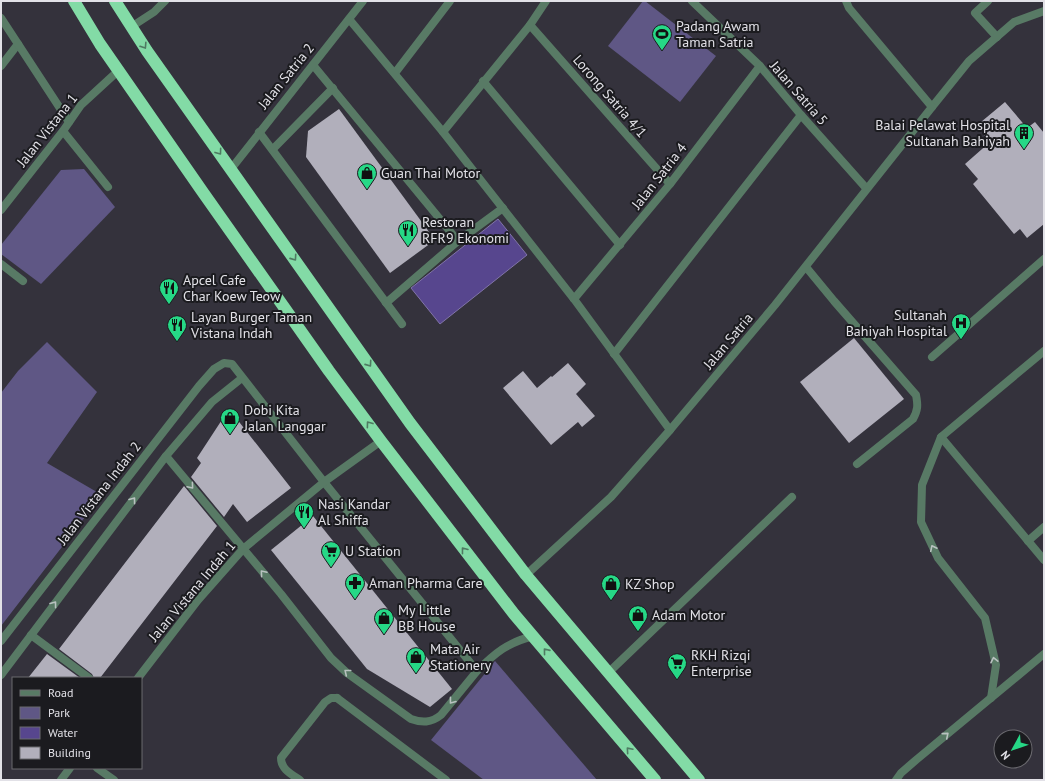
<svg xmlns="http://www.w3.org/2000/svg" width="1045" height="781" viewBox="0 0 1045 781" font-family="'PT Sans',sans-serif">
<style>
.green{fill:#5f5785}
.water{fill:#57468e;stroke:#8174a9}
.building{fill:#b1afbb}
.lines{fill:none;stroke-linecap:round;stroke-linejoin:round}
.lane{stroke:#587a65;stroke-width:8}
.street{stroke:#587a65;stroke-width:8}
.highway{stroke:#83dba6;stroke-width:12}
.oneway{stroke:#4f7b62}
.oneway2{stroke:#b9c2c0}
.labels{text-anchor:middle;stroke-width:4;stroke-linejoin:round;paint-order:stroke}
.poi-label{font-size:14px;fill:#e2e1e7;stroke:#1b1b1f;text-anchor:start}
.street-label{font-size:14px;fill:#e2e1e7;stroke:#1b1b1f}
</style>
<rect width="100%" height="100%" fill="#34323c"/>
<g class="green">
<polygon points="643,1 645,1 716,56 680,102 608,46"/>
<polygon points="84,169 115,207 41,284 1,254 1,245 61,170"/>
<polygon points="47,342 97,392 47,463 102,495 1,626 1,393 18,371"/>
<polygon points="495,661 597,780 484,780 431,740"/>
</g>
<polygon class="water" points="498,219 527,255 440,324 411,288"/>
<g class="building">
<polygon points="1005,102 1027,128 1035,122 1044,133 1044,224 1027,238 1020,229 1014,234 973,184 978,179 965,164 990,142 984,135 988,131 981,122"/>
<polygon points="339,109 435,240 390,273 306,157 308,131"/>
<polygon points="854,338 904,399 849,443 800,382"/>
<polygon points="568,363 586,384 576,394 595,416 582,427 578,422 551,445 503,388 523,371 537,388 551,376 552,377"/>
<polygon points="229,409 291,488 247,522 233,504 224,517 191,477 201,463 197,458"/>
<polygon points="184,486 217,526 100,678 94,678 92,674 59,649"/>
<polygon points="313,516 452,689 430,707 367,669 271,550"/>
<polygon points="47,654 80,678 28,678"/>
</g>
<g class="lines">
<g class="lane">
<polyline points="988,1 975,13 997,37"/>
<polyline points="131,27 154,12 165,1"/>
<polyline points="1,66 18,44"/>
<polyline points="395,73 450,1"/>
<polyline points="483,81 620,245"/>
<polyline points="932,107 969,61 1014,22 1044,11"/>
<path d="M806,267L834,301L916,395C918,405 918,410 913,419L857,464"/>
<polyline points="614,354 801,115"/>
<polyline points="932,357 1044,259"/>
<polyline points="941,437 1044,560"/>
<path d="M166,456L281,594L331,658L347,673L411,719C422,723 431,723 441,715L477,671"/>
<polyline points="1028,541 1044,527"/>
<polyline points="31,635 89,678"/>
<polyline points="1,675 166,456 212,402 242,378"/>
<polyline points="991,698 996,665 985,618 938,558 921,522 922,485 941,437 1044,351"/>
<path d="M300,780C291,774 281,769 281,758L325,702L331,698H337"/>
<polyline points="896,780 901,773 916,760 1044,654"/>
</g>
<g class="street">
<polyline points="692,1 760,66 801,115 866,188"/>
<polyline points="1,18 69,122"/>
<polyline points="349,19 443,132 574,299 670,430"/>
<polyline points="530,25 670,184"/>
<polyline points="313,65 458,241"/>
<polyline points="63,131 108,187"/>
<polyline points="259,132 402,324"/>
<polyline points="443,132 530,25 546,1"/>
<polyline points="273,149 333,88"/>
<polyline points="231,169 363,1"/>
<polyline points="1,210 63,131 81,105 118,71"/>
<polyline points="1,264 23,281"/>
<polyline points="574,299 670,184 760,66"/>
<polyline points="386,303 458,241 503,208"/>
<polyline points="526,575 611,497 670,430 775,305 932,107 849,8 846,1"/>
<path d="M1,641L199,386L214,369L224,363L232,364L324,482L477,671C495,653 508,642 534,636"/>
<polyline points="608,673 792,497"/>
<polyline points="138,678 198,600 243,549 324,482 381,441"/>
<polyline points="337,698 446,780"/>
<polyline points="97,768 114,780"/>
<polyline points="61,780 70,768"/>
</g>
<g class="highway">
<polyline points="74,1 100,44 202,191 329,371 381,441 514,614 655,780"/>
<polyline points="115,1 147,51 410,423 526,575 699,780"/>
</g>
</g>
<defs><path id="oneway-chevron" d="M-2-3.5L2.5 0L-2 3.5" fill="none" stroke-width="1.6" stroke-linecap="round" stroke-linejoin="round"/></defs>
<g class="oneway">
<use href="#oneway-chevron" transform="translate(144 46) rotate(57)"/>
<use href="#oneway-chevron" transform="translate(219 152) rotate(54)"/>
<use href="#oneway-chevron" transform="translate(294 258) rotate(55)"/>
<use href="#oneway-chevron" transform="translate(369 364) rotate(55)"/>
<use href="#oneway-chevron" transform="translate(369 424) rotate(-126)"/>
<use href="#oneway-chevron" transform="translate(464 550) rotate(-128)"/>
<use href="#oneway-chevron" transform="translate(546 651) rotate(-129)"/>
<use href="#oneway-chevron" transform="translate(629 750) rotate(-131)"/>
</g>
<g class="oneway2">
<use href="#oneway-chevron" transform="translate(191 486) rotate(50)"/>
<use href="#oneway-chevron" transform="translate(133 500) rotate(-53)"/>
<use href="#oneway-chevron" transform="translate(933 548) rotate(-116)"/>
<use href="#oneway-chevron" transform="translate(263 573) rotate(-130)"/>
<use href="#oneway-chevron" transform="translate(54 604) rotate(-53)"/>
<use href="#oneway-chevron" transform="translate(994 660) rotate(-102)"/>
<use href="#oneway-chevron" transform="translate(347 672) rotate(-141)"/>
<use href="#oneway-chevron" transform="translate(452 701) rotate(128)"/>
<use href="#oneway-chevron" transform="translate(946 735) rotate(-40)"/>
</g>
<defs>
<symbol id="stadium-pin" viewBox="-11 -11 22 30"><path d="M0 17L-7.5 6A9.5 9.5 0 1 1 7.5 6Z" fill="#26d886" stroke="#1b1b1f"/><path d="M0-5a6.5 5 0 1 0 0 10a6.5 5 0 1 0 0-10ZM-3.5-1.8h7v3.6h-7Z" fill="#111"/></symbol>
<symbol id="building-pin" viewBox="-11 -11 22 30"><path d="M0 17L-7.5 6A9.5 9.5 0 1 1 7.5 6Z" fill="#26d886" stroke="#1b1b1f"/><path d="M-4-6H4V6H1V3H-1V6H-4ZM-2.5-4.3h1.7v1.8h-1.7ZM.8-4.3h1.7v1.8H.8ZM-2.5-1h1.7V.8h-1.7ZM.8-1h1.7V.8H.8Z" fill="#111"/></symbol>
<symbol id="shop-pin" viewBox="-11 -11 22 30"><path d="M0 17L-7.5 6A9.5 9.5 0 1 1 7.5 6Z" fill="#26d886" stroke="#1b1b1f"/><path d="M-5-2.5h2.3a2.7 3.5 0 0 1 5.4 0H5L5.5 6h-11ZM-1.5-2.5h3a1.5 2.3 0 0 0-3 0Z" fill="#111"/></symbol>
<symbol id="restaurant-pin" viewBox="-11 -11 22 30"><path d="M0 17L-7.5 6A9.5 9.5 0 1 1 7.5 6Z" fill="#26d886" stroke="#1b1b1f"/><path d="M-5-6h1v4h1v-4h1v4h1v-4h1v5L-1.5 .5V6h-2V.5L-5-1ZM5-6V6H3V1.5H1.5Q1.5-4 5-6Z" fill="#111"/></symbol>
<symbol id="hospital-pin" viewBox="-11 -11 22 30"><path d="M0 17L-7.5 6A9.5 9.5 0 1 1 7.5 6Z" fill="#26d886" stroke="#1b1b1f"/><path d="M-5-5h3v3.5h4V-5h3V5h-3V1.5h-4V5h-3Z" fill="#111"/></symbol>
<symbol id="supermarket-pin" viewBox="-11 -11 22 30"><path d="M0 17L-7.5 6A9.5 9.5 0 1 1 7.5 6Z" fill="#26d886" stroke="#1b1b1f"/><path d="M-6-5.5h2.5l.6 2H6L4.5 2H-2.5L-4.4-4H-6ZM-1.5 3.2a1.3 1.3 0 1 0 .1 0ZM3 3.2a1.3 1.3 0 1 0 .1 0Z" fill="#111"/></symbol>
<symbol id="pharmacy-pin" viewBox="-11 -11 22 30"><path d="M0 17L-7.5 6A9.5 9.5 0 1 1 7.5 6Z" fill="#26d886" stroke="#1b1b1f"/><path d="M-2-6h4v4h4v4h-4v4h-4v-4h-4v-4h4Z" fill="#111"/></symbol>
</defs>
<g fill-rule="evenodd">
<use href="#stadium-pin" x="651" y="23" width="22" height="30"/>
<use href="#building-pin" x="1013" y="122" width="22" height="30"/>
<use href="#shop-pin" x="356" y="162" width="22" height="30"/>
<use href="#restaurant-pin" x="397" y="219" width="22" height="30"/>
<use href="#restaurant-pin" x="158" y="277" width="22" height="30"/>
<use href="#hospital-pin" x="950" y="312" width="22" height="30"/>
<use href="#restaurant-pin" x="166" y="314" width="22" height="30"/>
<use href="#shop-pin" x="219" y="407" width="22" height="30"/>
<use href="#restaurant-pin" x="293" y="501" width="22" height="30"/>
<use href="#supermarket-pin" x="320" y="540" width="22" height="30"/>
<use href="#pharmacy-pin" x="344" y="572" width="22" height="30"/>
<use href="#shop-pin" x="600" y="573" width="22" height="30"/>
<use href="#shop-pin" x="627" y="604" width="22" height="30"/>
<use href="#shop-pin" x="373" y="607" width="22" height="30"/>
<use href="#shop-pin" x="405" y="646" width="22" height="30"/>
<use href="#supermarket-pin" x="666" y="652" width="22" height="30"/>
</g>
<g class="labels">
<g class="poi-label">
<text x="676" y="31">Padang Awam<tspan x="676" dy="16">Taman Satria</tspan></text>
<text x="1010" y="130" text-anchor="end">Balai Pelawat Hospital<tspan x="1010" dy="16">Sultanah Bahiyah</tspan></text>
<text x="381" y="178">Guan Thai Motor</text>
<text x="422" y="227">Restoran<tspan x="422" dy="16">RFR9 Ekonomi</tspan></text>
<text x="183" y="285">Apcel Cafe<tspan x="183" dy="16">Char Koew Teow</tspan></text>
<text x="947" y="320" text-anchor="end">Sultanah<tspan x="947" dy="16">Bahiyah Hospital</tspan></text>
<text x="191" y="322">Layan Burger Taman<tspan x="191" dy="16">Vistana Indah</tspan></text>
<text x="244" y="415">Dobi Kita<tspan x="244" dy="16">Jalan Langgar</tspan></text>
<text x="318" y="509">Nasi Kandar<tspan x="318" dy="16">Al Shiffa</tspan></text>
<text x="345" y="556">U Station</text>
<text x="369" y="588">Aman Pharma Care</text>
<text x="625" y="589">KZ Shop</text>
<text x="398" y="615">My Little<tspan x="398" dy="16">BB House</tspan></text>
<text x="652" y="620">Adam Motor</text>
<text x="430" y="654">Mata Air<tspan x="430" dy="16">Stationery</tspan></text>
<text x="691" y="660">RKH Rizqi<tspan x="691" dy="16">Enterprise</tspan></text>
</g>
<g class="street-label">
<text transform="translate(286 76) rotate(-51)" y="5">Jalan Satria 2</text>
<text transform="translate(799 93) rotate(49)" y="5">Jalan Satria 5</text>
<text transform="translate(610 96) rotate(49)" y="5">Lorong Satria 4/1</text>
<text transform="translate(47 130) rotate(-52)" y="5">Jalan Vistana 1</text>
<text transform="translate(659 176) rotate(-52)" y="5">Jalan Satria 4</text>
<text transform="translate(728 341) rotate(-50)" y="5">Jalan Satria</text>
<text transform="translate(99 493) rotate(-52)" y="5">Jalan Vistana Indah 2</text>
<text transform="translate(192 591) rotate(-50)" y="5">Jalan Vistana Indah 1</text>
</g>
</g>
<rect width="1045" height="781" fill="none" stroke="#e2e1e7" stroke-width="4"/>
<rect x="12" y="677" width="130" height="92" fill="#1b1b1f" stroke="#6b6a6f"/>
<rect x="20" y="690" width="20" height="6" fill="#587a65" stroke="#6b6a6f"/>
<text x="48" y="697" font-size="12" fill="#e2e1e7">Road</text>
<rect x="20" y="707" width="20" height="12" fill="#5f5785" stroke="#6b6a6f"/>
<text x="48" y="717" font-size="12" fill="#e2e1e7">Park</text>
<rect x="20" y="727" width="20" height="12" fill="#57468e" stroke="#6b6a6f"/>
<text x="48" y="737" font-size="12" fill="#e2e1e7">Water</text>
<rect x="20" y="747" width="20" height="12" fill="#b1afbb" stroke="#6b6a6f"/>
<text x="48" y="757" font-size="12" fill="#e2e1e7">Building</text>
<g transform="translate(1013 749) rotate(230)"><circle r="19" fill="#1b1b1f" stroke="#6b6a6f"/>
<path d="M0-3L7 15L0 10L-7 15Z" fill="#26d886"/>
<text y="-6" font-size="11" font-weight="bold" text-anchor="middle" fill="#e2e1e7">N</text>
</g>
</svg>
